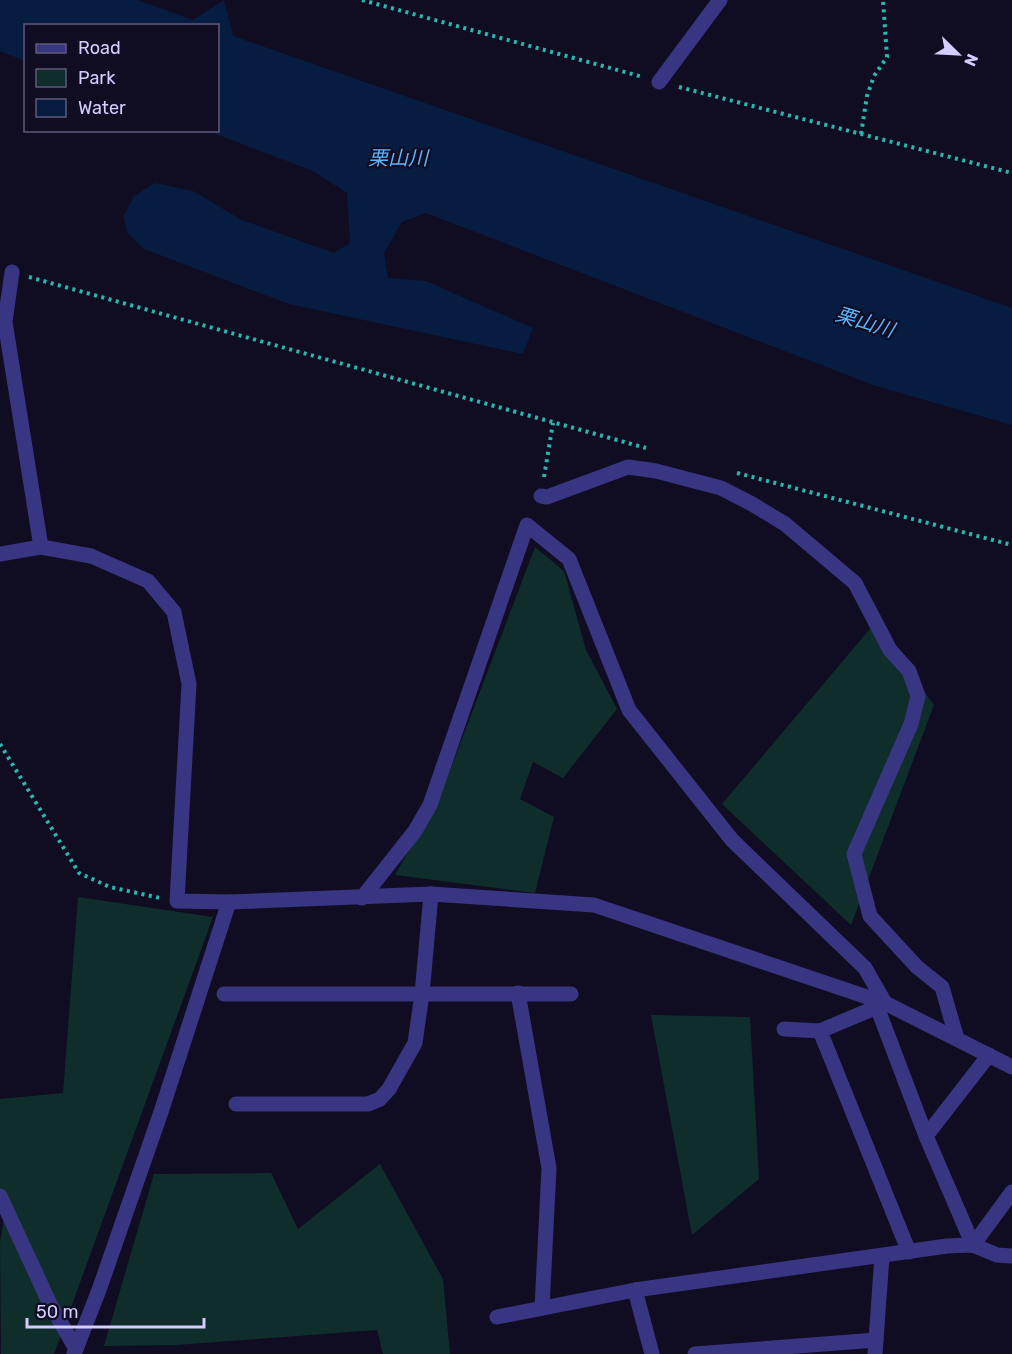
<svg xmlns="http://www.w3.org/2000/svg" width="1012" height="1354" viewBox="0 0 1012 1354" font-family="Rubik,'Noto Sans JP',sans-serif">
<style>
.green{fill:#0f2d2b}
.water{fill:#071c41}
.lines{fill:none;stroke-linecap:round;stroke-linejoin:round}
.path{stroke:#29b8af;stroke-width:4;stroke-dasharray:3 4.5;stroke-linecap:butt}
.minor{stroke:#383583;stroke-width:15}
.labels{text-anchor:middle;stroke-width:4.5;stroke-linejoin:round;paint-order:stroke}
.water-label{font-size:20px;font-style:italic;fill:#5cb4ff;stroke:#100d22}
</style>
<rect width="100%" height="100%" fill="#100d22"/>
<g class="green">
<polygon points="535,547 564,571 586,650 617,709 563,778 533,762 520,799 554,817 535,893 395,875 441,794"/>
<polygon points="874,624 934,705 851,925 722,804"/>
<polygon points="78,897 213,917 54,1354 1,1354 0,1242 6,1206 0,1192 0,1099 63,1093"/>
<polygon points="651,1015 750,1017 759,1179 692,1235"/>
<polygon points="380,1164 443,1279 450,1354 383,1354 377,1330 177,1345 104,1346 154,1174 271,1173 298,1229"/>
</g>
<polygon class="water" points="0,0 138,0 193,20 224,0 233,36 1012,308 1012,425 876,386 426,213 402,222 384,253 388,278 426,281 533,328 523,354 289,304 144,249 127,232 124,216 134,196 155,183 193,191 242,220 334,253 350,243 347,193 313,171 208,131 218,130 218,26 26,26 25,61 0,51"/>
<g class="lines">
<g class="path">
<polyline points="362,0 643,77"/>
<polyline points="679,87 1012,173"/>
<polyline points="861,134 867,96 874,76 887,57 883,0"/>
<polyline points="29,277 646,448"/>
<polyline points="737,473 1012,545"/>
<polyline points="544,477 553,423"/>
<polyline points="0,744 79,873 110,887 160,898"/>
</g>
<g class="minor">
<polyline points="659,82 720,0"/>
<polyline points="12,272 5,322 41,547"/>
<polyline points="541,496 547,497 628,467 656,471 721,488 752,504 785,524 855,583 890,650 909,671 918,696 911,724 854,854 870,916 917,967 942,987 957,1039"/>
<polyline points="0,554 41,547 91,556 148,581 174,612 189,684 177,901 229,902 431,894 594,905 885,1003 1012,1067"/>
<polyline points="362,898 415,831 430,805 527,525 569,559 629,710 732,840 865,968 885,1003"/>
<polyline points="518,993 549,1168 542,1308"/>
<polyline points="224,994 571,994"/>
<polyline points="874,999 926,1136 973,1245"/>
<polyline points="784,1029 820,1031 877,1007"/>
<polyline points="820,1031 909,1252"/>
<polyline points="236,1104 368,1104 380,1099 389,1089 415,1043 422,994 431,894"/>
<polyline points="926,1136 989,1055"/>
<polyline points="0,1196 50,1304 76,1349"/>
<polyline points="973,1245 1012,1192"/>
<polyline points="635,1290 652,1354"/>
<polyline points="497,1317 635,1290 947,1246 973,1245 997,1255 1012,1256"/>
<polyline points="74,1354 99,1290 161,1112 229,902"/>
<polyline points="695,1354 876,1340"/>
<polyline points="875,1354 882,1256"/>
</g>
</g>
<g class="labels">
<g class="water-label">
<text x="398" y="165">栗山川</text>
<text transform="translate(865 322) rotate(17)" y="7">栗山川</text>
</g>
</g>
<rect x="24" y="24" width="195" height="108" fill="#100d22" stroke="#5e5a7a" stroke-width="1.5"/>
<rect x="36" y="44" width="30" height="9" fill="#383583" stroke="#5e5a7a" stroke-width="1.5"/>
<text x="78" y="54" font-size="18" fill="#d3ceff">Road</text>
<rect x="36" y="69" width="30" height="18" fill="#0f2d2b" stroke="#5e5a7a" stroke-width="1.5"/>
<text x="78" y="84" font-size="18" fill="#d3ceff">Park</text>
<rect x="36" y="99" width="30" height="18" fill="#071c41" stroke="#5e5a7a" stroke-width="1.5"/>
<text x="78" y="114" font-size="18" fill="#d3ceff">Water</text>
<g transform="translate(958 54) rotate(114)" stroke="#100d22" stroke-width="4.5" paint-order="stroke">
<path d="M0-4.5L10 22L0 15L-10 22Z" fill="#d3ceff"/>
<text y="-9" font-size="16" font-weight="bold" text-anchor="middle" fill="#d3ceff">N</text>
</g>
<path d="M27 1318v9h177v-9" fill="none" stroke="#d3ceff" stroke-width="3"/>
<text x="36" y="1318" font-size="18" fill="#d3ceff" stroke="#100d22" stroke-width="4.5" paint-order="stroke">50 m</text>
</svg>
